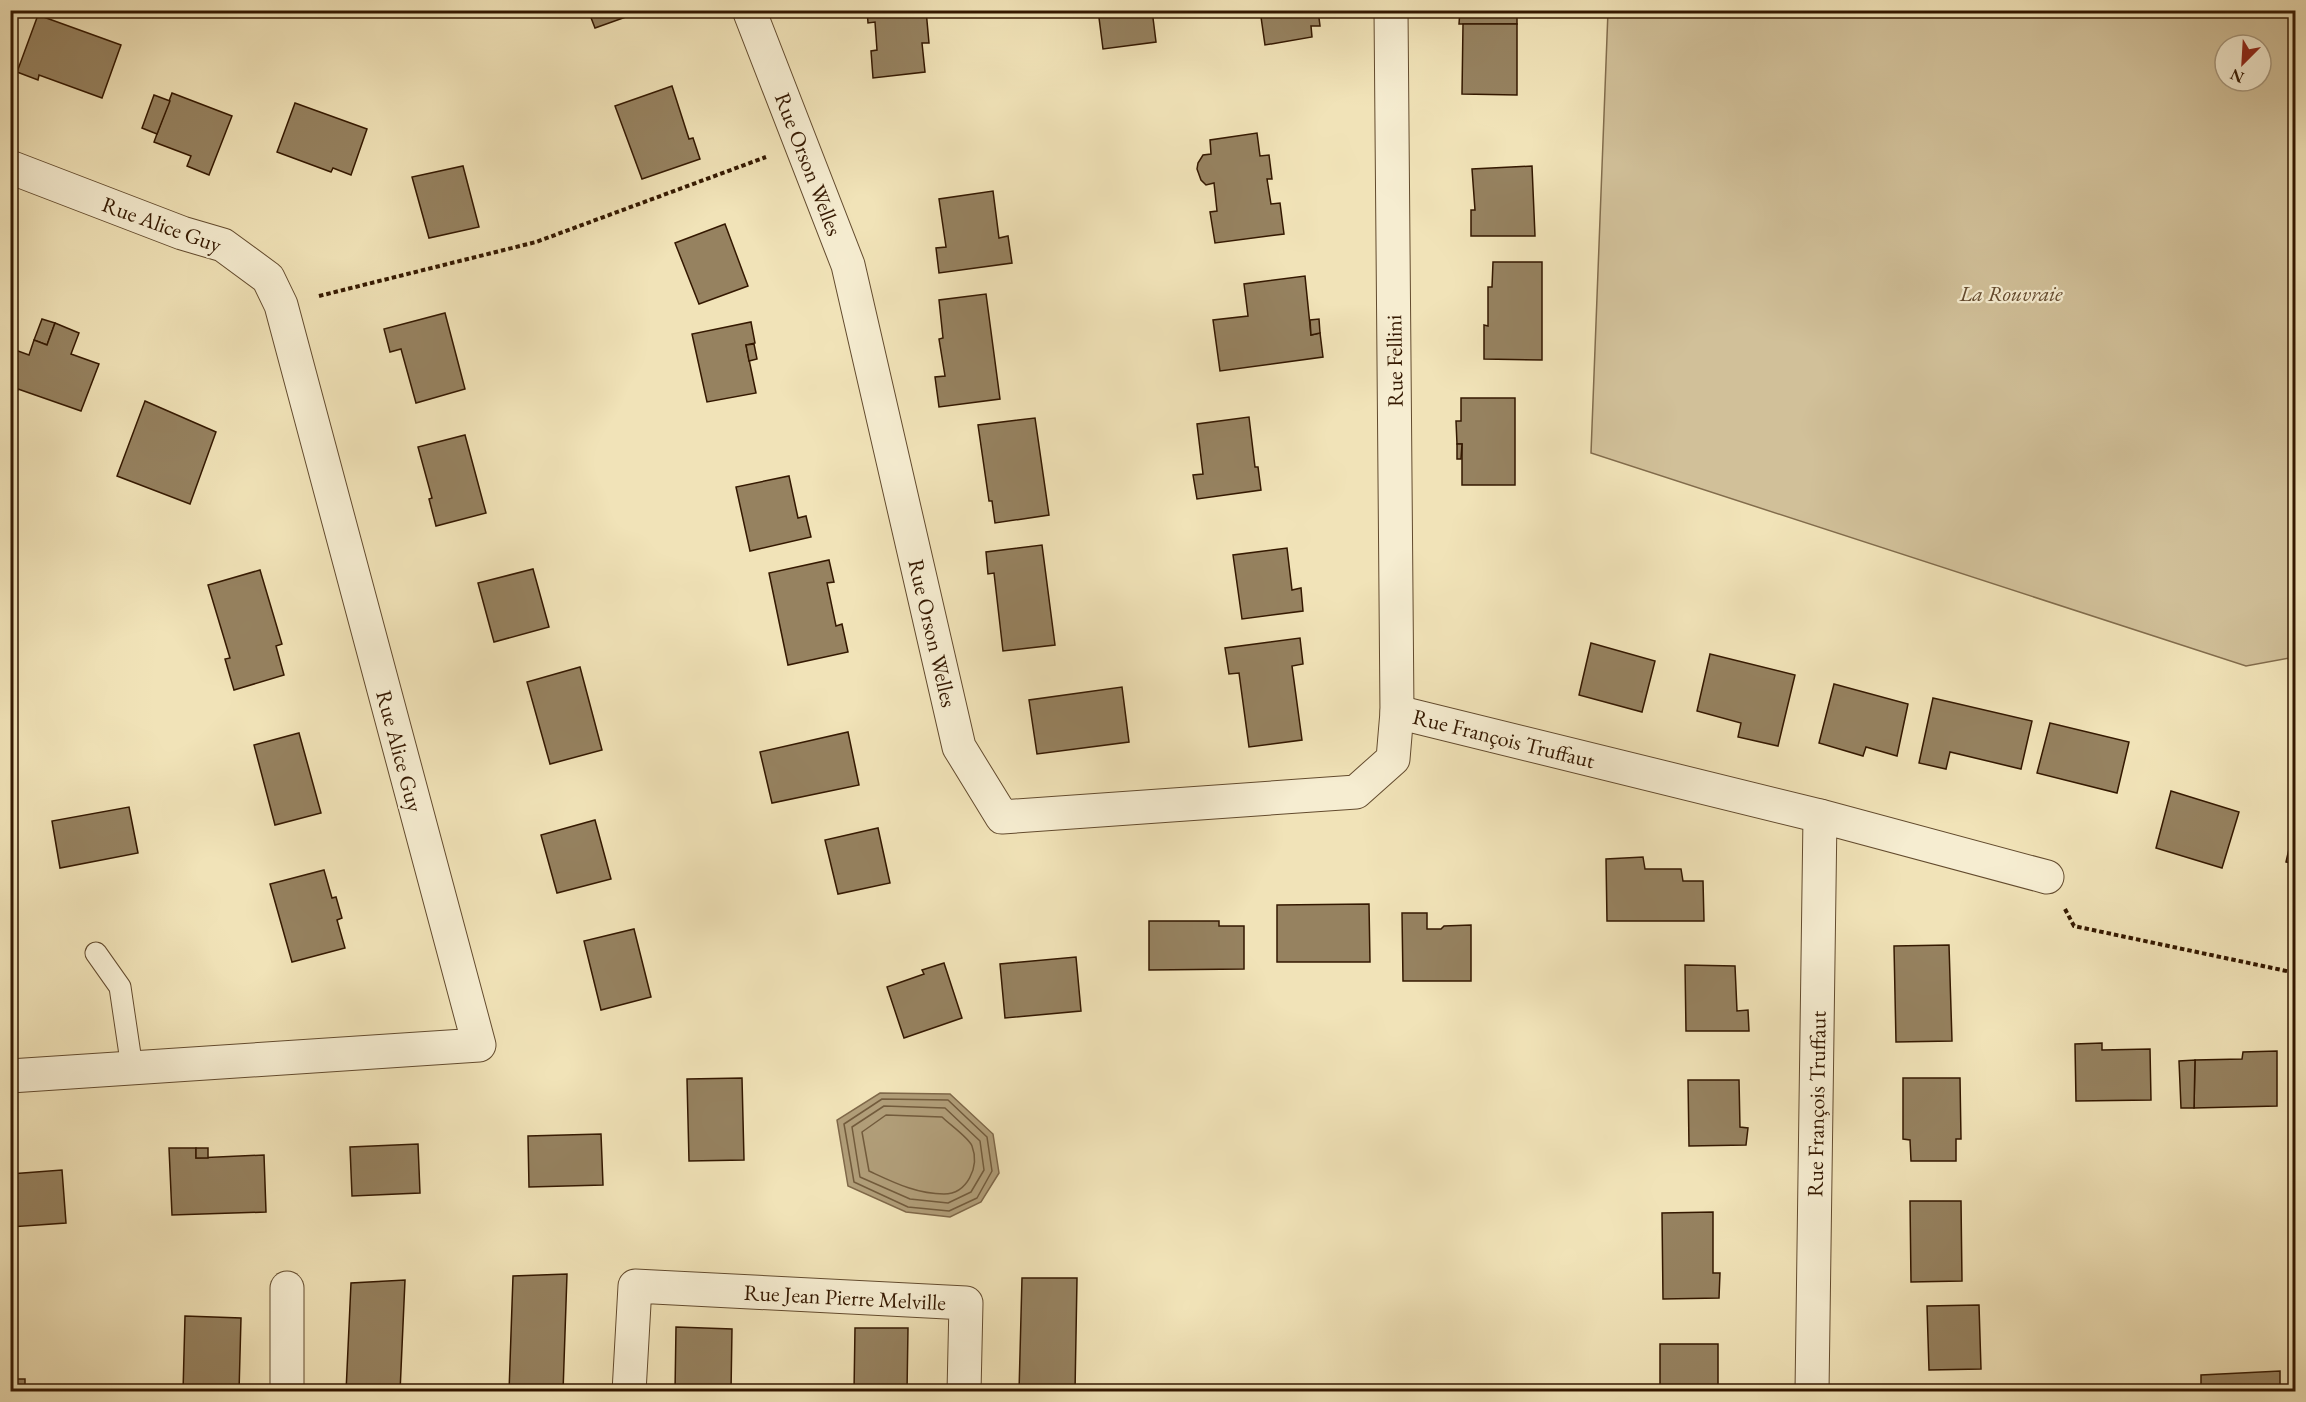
<svg xmlns="http://www.w3.org/2000/svg" width="2306" height="1402" viewBox="0 0 2306 1402" font-family="'EB Garamond',serif">
<style>
.green{fill:#d1c099;stroke:#826c4c;stroke-width:1.5;fill-rule:evenodd}
.water{fill:#b19e79;stroke:#7f6849;stroke-width:1.5}
.lines{fill:none;stroke-linecap:round;stroke-linejoin:round}
.shore{stroke:#725b3c;stroke-width:1.5}
.building{fill:#968260;stroke:#341800;stroke-width:1.5}
.service-casing{stroke:#634b2e;stroke-width:23}
.minor-casing{stroke:#634b2e;stroke-width:35}
.path{stroke:#341800;stroke-width:4;stroke-dasharray:4.5 3;stroke-linecap:butt}
.service{stroke:#f6edd1;stroke-width:21}
.minor{stroke:#f6edd1;stroke-width:33}
.labels{text-anchor:middle;stroke-width:4.5;stroke-linejoin:round;paint-order:stroke}
.street-label{font-size:22px;fill:#341800;stroke:#f6edd1}
.park-label{font-size:22px;font-style:italic;fill:#634a2e;stroke:#f6edd1}
</style>
<rect width="100%" height="100%" fill="#f1e3b8"/>
<filter id="stains"><feTurbulence type="fractalNoise" baseFrequency=".00333" numOctaves="4"/><feColorMatrix values="0 0 0 0 .2 0 0 0 0 .09 0 0 0 0 .02 0 0 0 .5 -.17"/></filter>
<radialGradient id="worn" r=".72"><stop offset=".6" stop-color="#630" stop-opacity="0"/><stop offset="1" stop-color="#630" stop-opacity=".3"/></radialGradient>
<path class="green" d="M1608,11H2295V657L2246,666L1591,453ZM2225,45H2261V81H2225Z"/>
<polygon class="water" points="880,1093 950,1094 993,1134 999,1173 981,1202 950,1217 906,1212 848,1186 837,1120"/>
<g class="lines">
<g class="shore">
<polygon points="882,1099 948,1100 987,1137 992,1171 977,1198 949,1211 908,1207 854,1182 844,1124"/>
<polygon points="884,1106 945,1108 980,1141 984,1170 971,1192 948,1203 910,1199 860,1177 852,1127"/>
<path d="M886,1115L942,1117C949,1124 969,1138 972,1146C980,1167 967,1194 944,1194C916,1194 893,1182 869,1171L862,1132Z"/>
</g>
</g>
<g class="building">
<polygon points="588,10 640,10 640,12 595,28"/>
<polygon points="867,10 926,10 929,43 922,43 925,72 873,78 871,51 877,50 875,22 868,23"/>
<polygon points="1098,10 1152,10 1156,42 1103,49"/>
<polygon points="1260,10 1318,10 1320,26 1311,26 1312,37 1265,45"/>
<polygon points="1460,10 1517,10 1517,24 1459,24"/>
<polygon points="38,15 121,45 102,98 39,75 38,80 17,72"/>
<polygon points="1463,24 1517,24 1517,95 1462,94"/>
<polygon points="672,86 689,139 693,138 700,159 642,179 615,106"/>
<polygon points="172,93 232,116 209,175 187,166 191,156 154,142"/>
<polygon points="154,95 170,101 157,134 142,128"/>
<polygon points="295,103 367,129 351,175 333,168 331,172 277,152"/>
<polygon points="1257,133 1260,156 1269,155 1272,179 1267,179 1271,204 1280,203 1284,234 1215,243 1210,212 1217,211 1214,183 1206,185 1201,180 1197,169 1198,163 1203,155 1211,154 1210,140"/>
<polygon points="463,166 479,227 429,238 412,177"/>
<polygon points="1532,166 1535,236 1471,236 1471,210 1475,210 1472,169"/>
<polygon points="993,191 999,238 1008,236 1012,263 939,273 936,248 946,247 939,199"/>
<polygon points="725,224 748,286 699,304 675,243"/>
<polygon points="1493,262 1542,262 1542,360 1484,359 1484,325 1488,326 1488,287 1492,287"/>
<polygon points="1305,276 1311,335 1320,333 1323,357 1220,371 1213,320 1248,316 1244,284"/>
<polygon points="986,294 1000,399 939,407 935,377 945,376 939,339 943,338 939,300"/>
<polygon points="445,313 465,389 416,403 401,349 390,352 384,329"/>
<polygon points="42,319 55,323 47,345 34,340"/>
<polygon points="1319,319 1320,333 1311,335 1310,320"/>
<polygon points="751,322 755,343 746,345 756,393 707,402 692,334"/>
<polygon points="55,323 79,333 71,354 99,364 81,411 18,389 16,396 10,394 10,348 29,355 34,340 47,345"/>
<polygon points="754,344 757,359 749,361 746,345"/>
<polygon points="1461,398 1515,398 1515,485 1462,485 1462,444 1457,444 1456,421 1461,421"/>
<polygon points="145,401 216,432 190,504 117,476"/>
<polygon points="1249,417 1255,467 1258,467 1261,490 1197,499 1193,475 1203,474 1197,424"/>
<polygon points="1035,418 1049,515 995,523 992,501 989,501 978,425"/>
<polygon points="465,435 486,513 436,526 429,499 432,498 418,447"/>
<polygon points="1457,444 1462,444 1461,459 1457,459"/>
<polygon points="789,476 798,518 806,516 811,537 750,551 736,487"/>
<polygon points="1042,545 1055,645 1003,651 994,573 988,574 986,552"/>
<polygon points="1287,548 1292,590 1301,588 1303,611 1242,619 1233,555"/>
<polygon points="829,560 834,582 827,583 836,626 842,624 848,652 788,665 769,573"/>
<polygon points="533,569 549,627 494,642 478,583"/>
<polygon points="260,570 282,644 276,646 284,675 234,690 225,659 230,658 208,585"/>
<polygon points="1300,638 1303,664 1292,666 1302,740 1249,747 1239,673 1229,674 1225,648"/>
<polygon points="1591,643 1655,661 1642,712 1579,695"/>
<polygon points="1710,654 1795,675 1778,746 1738,737 1741,723 1697,711"/>
<polygon points="580,667 602,750 550,764 527,682"/>
<polygon points="1834,684 1908,704 1897,756 1866,747 1863,756 1819,743"/>
<polygon points="1122,687 1129,742 1037,754 1029,700"/>
<polygon points="1933,698 2032,721 2021,769 1950,752 1946,769 1919,763"/>
<polygon points="2050,723 2129,742 2117,793 2037,773"/>
<polygon points="848,732 859,785 772,803 760,752"/>
<polygon points="299,733 321,813 275,825 254,745"/>
<polygon points="2171,791 2239,812 2222,868 2156,848"/>
<polygon points="129,807 138,853 60,868 52,821"/>
<polygon points="2296,819 2296,864 2286,862"/>
<polygon points="595,820 611,879 557,893 541,835"/>
<polygon points="878,828 890,883 838,894 825,840"/>
<polygon points="1643,857 1645,869 1681,869 1683,881 1703,881 1704,921 1607,921 1606,859"/>
<polygon points="324,870 332,898 336,897 342,918 337,920 345,948 292,962 270,884"/>
<polygon points="1369,904 1370,962 1277,962 1277,905"/>
<polygon points="1402,913 1427,913 1427,929 1441,929 1444,926 1471,925 1471,981 1403,981"/>
<polygon points="1149,921 1219,921 1219,926 1244,926 1244,969 1149,970"/>
<polygon points="634,929 651,997 601,1010 584,941"/>
<polygon points="1949,945 1952,1041 1896,1042 1894,946"/>
<polygon points="1076,957 1081,1011 1005,1018 1000,964"/>
<polygon points="944,963 962,1018 904,1038 887,987 924,974 922,970"/>
<polygon points="1685,965 1735,966 1737,1011 1748,1010 1749,1031 1686,1031"/>
<polygon points="2102,1043 2102,1050 2150,1049 2151,1100 2076,1101 2075,1044"/>
<polygon points="2277,1051 2277,1106 2194,1108 2195,1060 2242,1059 2243,1052"/>
<polygon points="2195,1060 2194,1108 2181,1108 2179,1061"/>
<polygon points="742,1078 744,1160 689,1161 687,1079"/>
<polygon points="1903,1078 1960,1078 1961,1139 1956,1139 1956,1161 1911,1161 1910,1140 1903,1139"/>
<polygon points="1688,1080 1739,1080 1740,1127 1748,1128 1746,1145 1689,1146"/>
<polygon points="601,1134 603,1185 529,1187 528,1136"/>
<polygon points="418,1144 420,1193 352,1196 350,1147"/>
<polygon points="169,1148 196,1148 196,1158 264,1155 266,1212 172,1215"/>
<rect x="196" y="1148" width="12" height="10"/>
<polygon points="62,1170 66,1223 10,1227 10,1174"/>
<polygon points="1910,1201 1961,1201 1962,1281 1911,1282"/>
<polygon points="1713,1212 1713,1273 1720,1273 1719,1298 1663,1299 1662,1213"/>
<polygon points="567,1274 563,1392 509,1392 513,1276"/>
<polygon points="1022,1278 1077,1278 1075,1392 1019,1392"/>
<polygon points="405,1280 400,1392 346,1392 351,1283"/>
<polygon points="1979,1305 1981,1369 1929,1370 1927,1306"/>
<polygon points="10,1315 15,1316 13,1379 25,1379 25,1392 10,1392"/>
<polygon points="185,1316 241,1318 239,1392 183,1392"/>
<polygon points="676,1327 732,1329 731,1392 675,1392"/>
<polygon points="855,1328 908,1328 907,1392 854,1392"/>
<rect x="1660" y="1344" width="58" height="48"/>
<polygon points="2280,1371 2280,1392 2201,1392 2201,1375"/>
</g>
<g class="lines">
<defs>
<polyline id="service" points="96,953 120,987 132,1068"/>
<g id="minor">
<polyline points="749,10 848,265 959,747 1002,817 1356,792 1393,759 1397,712 1391,10"/>
<polyline points="10,167 182,233 223,245 268,278 281,305 479,1045 10,1076"/>
<polyline points="1397,712 1820,816 1812,1392"/>
<polyline points="1820,816 2047,877"/>
<polyline points="287,1392 287,1288"/>
<polyline points="629,1392 635,1286 966,1303 964,1392"/>
</g>
</defs>
<use href="#service" class="service-casing"/>
<use href="#minor" class="minor-casing"/>
<g class="path">
<polyline points="319,296 536,242 766,157"/>
<polyline points="2065,909 2074,926 2296,973"/>
</g>
<use href="#service" class="service"/>
<use href="#minor" class="minor"/>
</g>
<g class="labels">
<g class="street-label">
<text transform="translate(809 164) rotate(69)" y="8">Rue Orson Welles</text>
<text transform="translate(162 224) rotate(20)" y="8">Rue Alice Guy</text>
<text transform="translate(1394 361) rotate(-91)" y="8">Rue Fellini</text>
<text transform="translate(933 633) rotate(77)" y="8">Rue Orson Welles</text>
<text transform="translate(1504 738) rotate(14)" y="8">Rue François Truffaut</text>
<text transform="translate(400 751) rotate(75)" y="8">Rue Alice Guy</text>
<text transform="translate(1816 1104) rotate(-89)" y="8">Rue François Truffaut</text>
<text transform="translate(845 1297) rotate(3)" y="8">Rue Jean Pierre Melville</text>
</g>
<g class="park-label">
<text x="2011" y="301">La Rouvraie</text>
</g>
</g>
<rect width="2306" height="1402" fill="none" stroke="#f1e3b8" stroke-width="36"/>
<rect x="12" y="12" width="2282" height="1378" fill="none" stroke="#341800" stroke-width="3"/>
<rect x="18" y="18" width="2270" height="1366" fill="none" stroke="#341800" stroke-width="1.5"/>
<g transform="translate(2243 63) rotate(204)"><circle r="28" fill="#f6edd1" stroke="#a8987d" stroke-width="1.5"/>
<path d="M0-4.5L10 22L0 15L-10 22Z" fill="#8f2418"/>
<text y="-9" font-size="16" font-weight="bold" text-anchor="middle" fill="#341800">N</text>
</g>
<rect width="100%" height="100%" filter="url(#stains)"/>
<rect width="100%" height="100%" fill="url(#worn)"/>
</svg>
